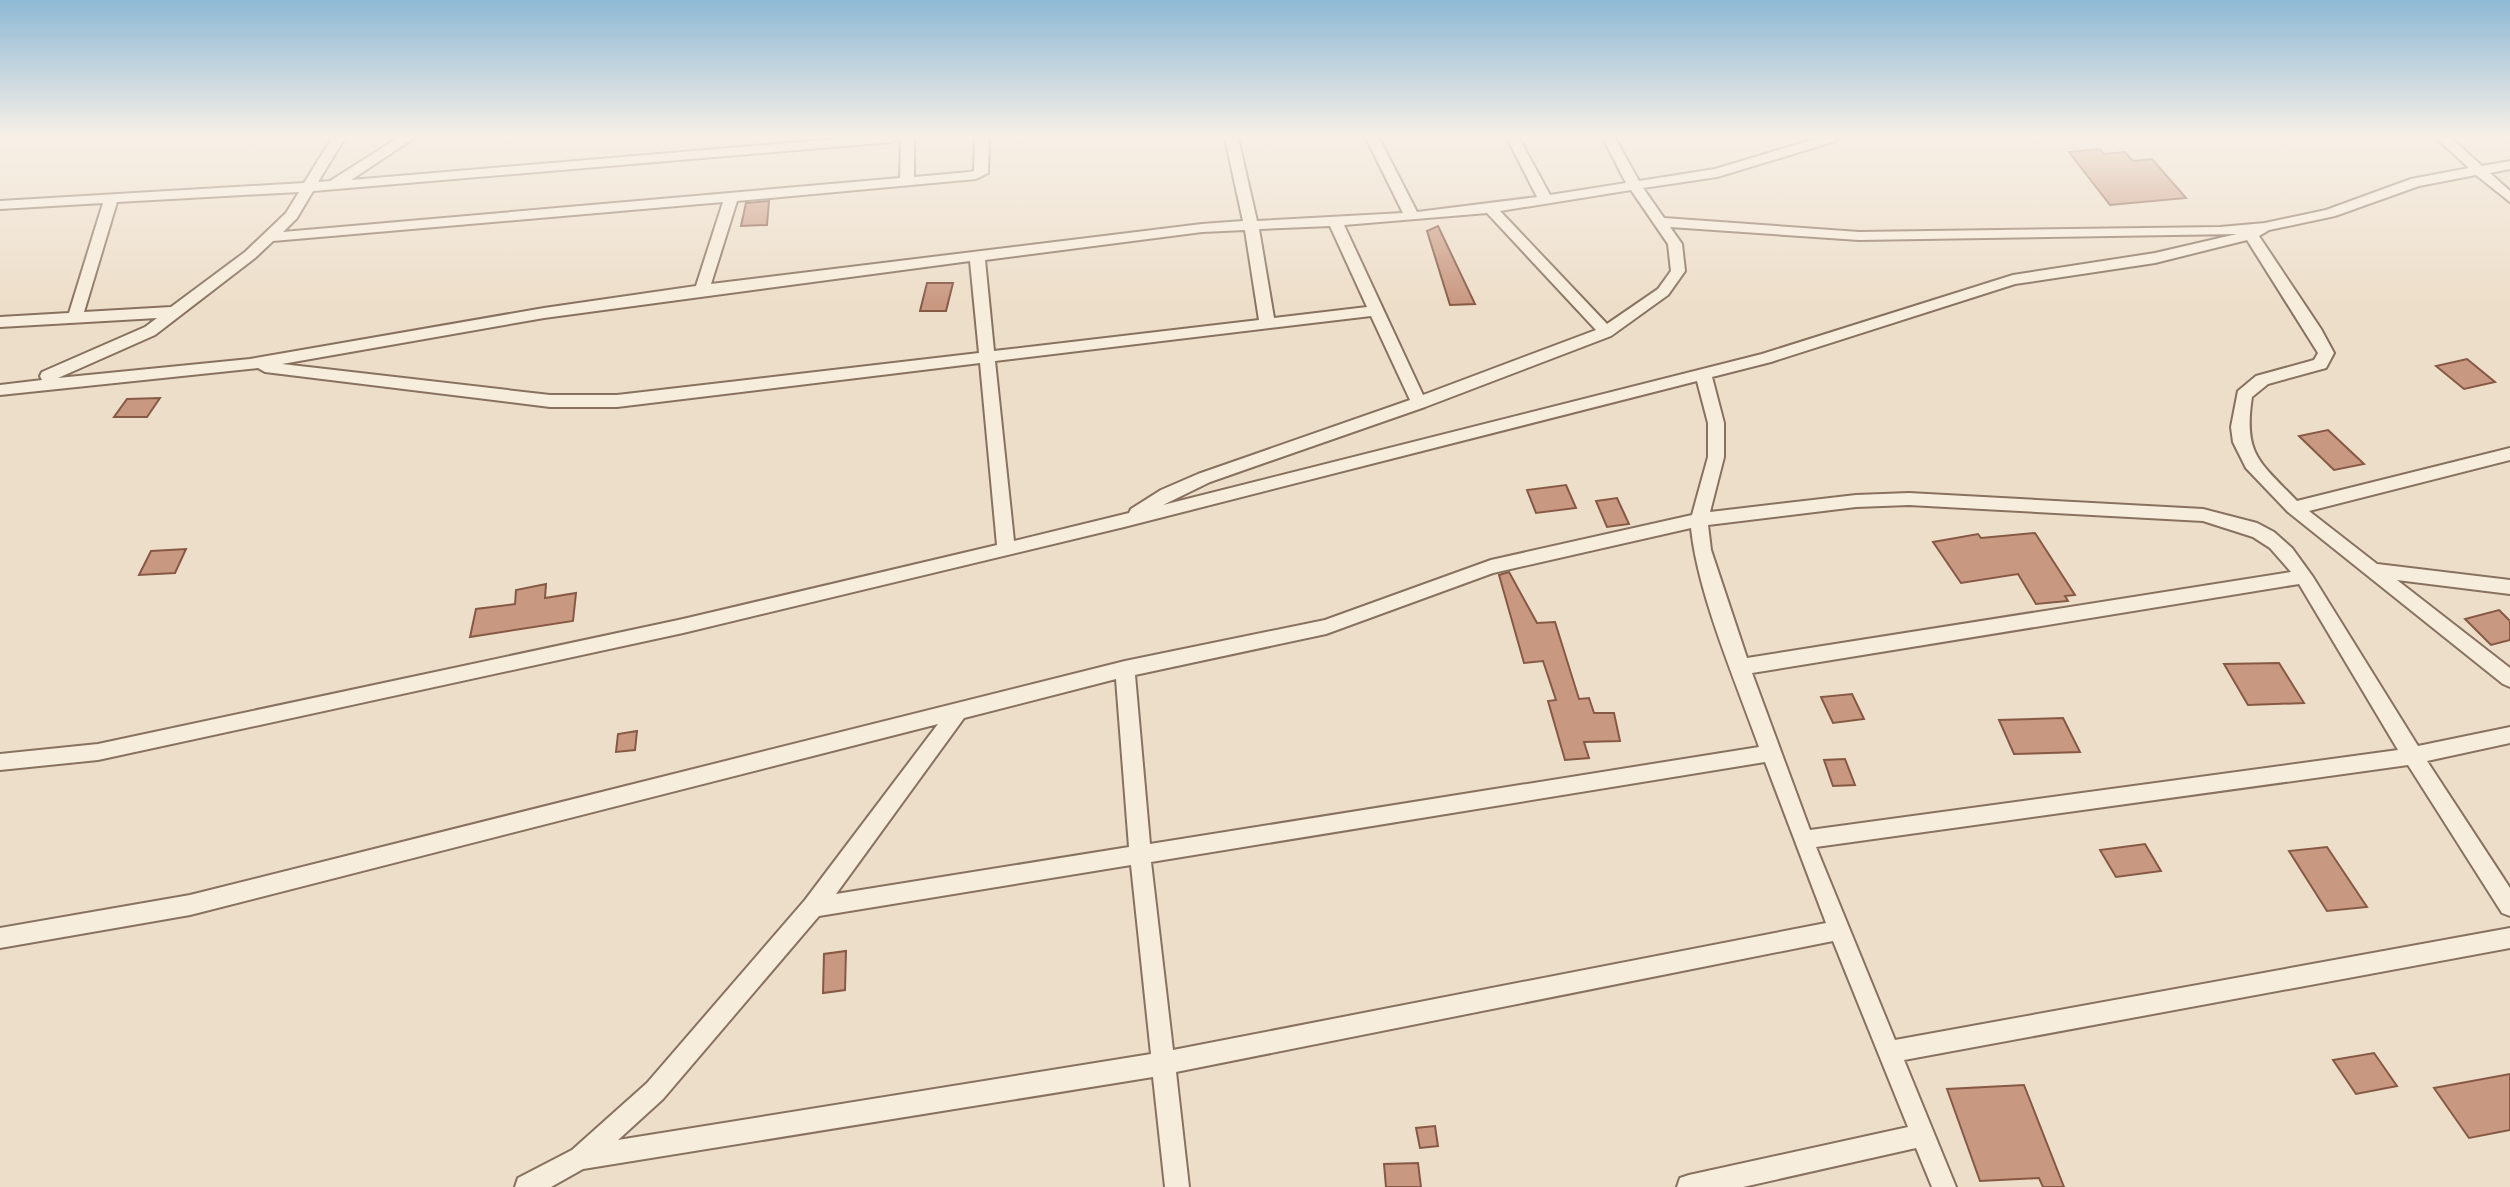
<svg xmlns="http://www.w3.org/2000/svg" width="2510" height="1187" viewBox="0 0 2510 1187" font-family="'Times New Roman',serif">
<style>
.building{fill:#c99881;stroke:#865945;stroke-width:2}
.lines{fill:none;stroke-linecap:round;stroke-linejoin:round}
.minor-casing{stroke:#88715e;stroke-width:4}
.minor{fill:#f7eddc;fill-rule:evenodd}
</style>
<rect width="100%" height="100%" fill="#eddec9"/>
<g class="building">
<polygon points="2100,149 2104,154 2125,152 2133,161 2152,159 2186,198 2110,205 2069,152"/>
<polygon points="769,201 767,225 741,226 746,203"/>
<polygon points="1438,226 1475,304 1450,305 1427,231"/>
<polygon points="927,283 953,283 946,311 920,311"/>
<polygon points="2467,359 2495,382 2464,389 2436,366"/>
<polygon points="160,398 147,417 114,417 127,399"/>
<polygon points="2328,430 2364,464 2334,470 2299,436"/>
<polygon points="1566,485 1576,508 1536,513 1527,490"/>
<polygon points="1617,498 1629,524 1607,527 1596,501"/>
<polygon points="2035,533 2075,595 2065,596 2068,601 2036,604 2018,574 1961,583 1933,542 1978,534 1981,538"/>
<polygon points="186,549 175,573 139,575 151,551"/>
<polygon points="1509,572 1537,623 1555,622 1579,699 1589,698 1594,713 1614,713 1620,741 1584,742 1589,758 1565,760 1548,701 1556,700 1543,661 1524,663 1499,575"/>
<polygon points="546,584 545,598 576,593 573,621 470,637 476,609 515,604 516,590"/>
<polygon points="2499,610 2510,621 2510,640 2491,645 2465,619"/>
<polygon points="2279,663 2304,703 2248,705 2224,664"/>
<polygon points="1852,694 1864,719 1833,723 1821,697"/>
<polygon points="2063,718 2080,752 2014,754 1999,720"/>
<polygon points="637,731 635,750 616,752 618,734"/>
<polygon points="1845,759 1855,785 1833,786 1824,760"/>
<polygon points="2145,844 2161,871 2116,877 2100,850"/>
<polygon points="2327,847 2367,907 2327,911 2289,851"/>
<polygon points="846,951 845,990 823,993 824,954"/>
<polygon points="2374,1053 2397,1086 2356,1094 2333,1060"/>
<polygon points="2510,1074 2510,1130 2469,1138 2434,1088"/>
<polygon points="2024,1085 2064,1187 2043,1187 2039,1178 1980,1181 1947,1089"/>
<polygon points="1435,1126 1438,1146 1420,1148 1416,1128"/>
<polygon points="1418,1163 1421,1187 1386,1187 1384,1164"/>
</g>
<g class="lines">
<defs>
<path id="minor" d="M332,138H345L318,182L330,181L398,138H414L351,180L848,138H899L892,142L313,191L297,218L283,232L900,178L901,138H914V177L970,172L974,171L975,138H989L988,173L976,179L737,201L711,284L1202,224L1243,221L1225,138H1238L1257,221L1403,213L1366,138H1379L1417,212L1537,197L1507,138H1519L1550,195L1626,183L1603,138H1615L1639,181L1715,169L1818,138H1837L1836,141L1717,177L1643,188L1664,218L1859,232L2220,227L2265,223L2326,210L2411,179L2469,168L2436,138H2451L2482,166L2510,161V169L2490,173L2510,191V202L2476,175L2419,186L2335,216L2269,230L2259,236L2321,329L2334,353L2326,368L2268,384L2252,397C2243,455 2260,462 2297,501L2510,448V460L2309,511L2377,564L2510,580V594L2397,580L2510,668V687L2503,684L2288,512L2246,468L2233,442L2231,427L2238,391L2256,376L2314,360L2318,353L2247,240L2155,263L2015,284L1771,362L1712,377L1724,423V457L1710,512L1856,495L1909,493L2203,509L2257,523L2274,532L2292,548L2313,577L2418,746L2510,727V743L2427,761L2510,888V916L2502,913L2408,765L1816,847L1895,1040L2510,928V948L1904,1060L1956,1187H1932L1916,1148L1743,1187H1677L1680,1178L1689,1175L1908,1127L1833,941L1176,1072L1189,1187H1165L1153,1077L583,1169L551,1187H515L518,1178L572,1150L647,1083L805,900L938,724L190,915L0,948V928L190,895L1125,661L1325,620L1491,560L1692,515L1708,457V423L1697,381L1124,527L683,633L98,760L0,770V754L98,744L683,619L997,545L980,363L617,407H550L265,372L258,368L0,395V385L42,380L40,376L42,372L145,327L157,318L0,327V317L69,313L103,203L0,209V201L304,183ZM1631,190L1668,244L1671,271L1658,289L1607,324L1500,211ZM299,192L286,213L245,252L171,307L84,312L117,202ZM723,202L696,286L544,308L250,359L58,378L155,335L255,258L273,241ZM1487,213L1596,330L1423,395L1344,225ZM1330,226L1367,307L1274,318L1259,229ZM1670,227L1859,240L2237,234L2155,253L2013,275L1762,354L1163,505L1210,482L1425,407L1611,336L1668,295L1685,271L1682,244ZM1245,230L1259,320L994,351L985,260L1202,232ZM970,261L979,353L617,395H550L282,364L544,318ZM1371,316L1410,400L1198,474L1161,490L1131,509L1129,513L1014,541L995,361ZM1909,505L2203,521L2253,537L2270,548L2291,572L1747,658L1711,550L1708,525L1856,507ZM1691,528C1698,595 1736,682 1759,747L1150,844L1135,675L1326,634L1493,573ZM2299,584L2398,750L1810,830L1752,673ZM1116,679L1129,847L836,894L964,718ZM1765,762L1826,923L1173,1050L1151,862ZM1131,865L1151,1054L618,1140L663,1099L819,916Z"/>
</defs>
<use href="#minor" class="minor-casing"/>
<use href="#minor" class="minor"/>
</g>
<linearGradient id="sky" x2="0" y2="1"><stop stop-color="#8fb9d5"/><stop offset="0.45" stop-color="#f7f0e7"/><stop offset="1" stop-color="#f7f0e7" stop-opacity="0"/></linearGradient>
<rect width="2510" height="304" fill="url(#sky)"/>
</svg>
